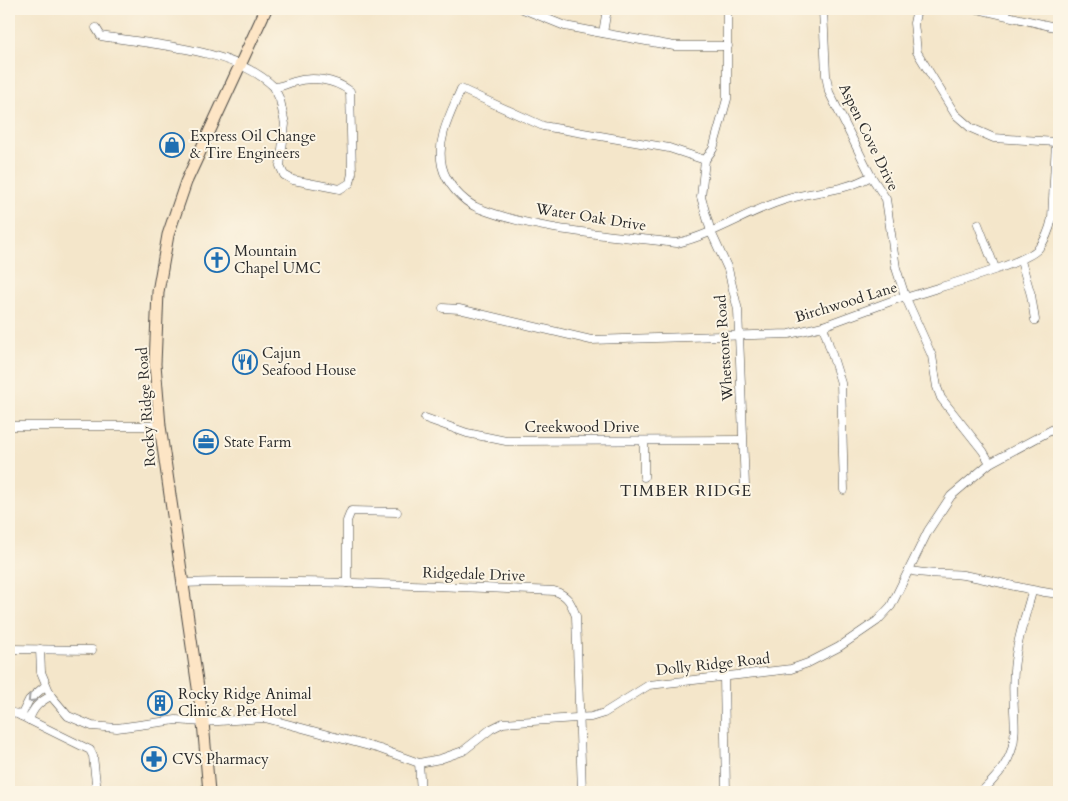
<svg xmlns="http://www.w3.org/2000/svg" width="1068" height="801" viewBox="0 0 1068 801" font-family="Cardo,serif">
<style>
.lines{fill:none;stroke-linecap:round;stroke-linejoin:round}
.minor-casing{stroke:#494743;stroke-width:9}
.secondary-casing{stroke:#494743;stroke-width:13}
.minor{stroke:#fff;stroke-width:8}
.secondary{stroke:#fde5c5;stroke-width:11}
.oneway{stroke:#a0a0a0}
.labels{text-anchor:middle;stroke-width:4;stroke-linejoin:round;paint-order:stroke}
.poi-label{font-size:15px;fill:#2b2b2b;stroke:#fcf5e5;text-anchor:start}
.street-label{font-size:15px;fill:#2b2b2b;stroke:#fcf5e5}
.neighbourhood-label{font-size:16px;letter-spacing:1px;fill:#2b2b2b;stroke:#fcf5e5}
</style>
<rect width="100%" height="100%" fill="#fcf5e5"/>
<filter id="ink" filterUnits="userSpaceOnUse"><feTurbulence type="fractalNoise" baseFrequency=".02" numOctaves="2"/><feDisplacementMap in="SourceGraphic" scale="10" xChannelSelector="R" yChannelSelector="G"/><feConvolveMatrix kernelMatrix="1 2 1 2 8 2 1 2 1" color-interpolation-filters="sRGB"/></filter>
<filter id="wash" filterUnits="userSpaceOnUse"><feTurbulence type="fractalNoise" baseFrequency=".0096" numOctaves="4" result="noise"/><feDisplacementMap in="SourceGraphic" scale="20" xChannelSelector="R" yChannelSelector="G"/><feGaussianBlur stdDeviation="1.12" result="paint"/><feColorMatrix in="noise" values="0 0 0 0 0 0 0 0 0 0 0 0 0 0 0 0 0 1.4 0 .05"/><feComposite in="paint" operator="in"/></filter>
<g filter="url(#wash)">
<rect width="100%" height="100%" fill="#f4e6ca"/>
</g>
<g filter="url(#ink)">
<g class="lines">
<defs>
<g id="minor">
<polyline points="523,9 565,26 591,31 674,46 728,46"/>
<polyline points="727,9 727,99 713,149 705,160 701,197 711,232 728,269 738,310 745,486"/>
<polyline points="823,9 826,75 829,92 871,176 886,199 896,268 905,296 932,356 937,387 941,398 983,451 990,463"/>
<polyline points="917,9 914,23 917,52 955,114 971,128 994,138 1056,142"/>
<polyline points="978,9 1059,28"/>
<path d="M96,28L101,36C154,45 234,48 274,87C281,87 286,84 293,82C312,76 334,79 350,91L352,173L350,183L340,189L293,180L284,175L280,166L285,124L280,100L274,87"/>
<polyline points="603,33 607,9"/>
<path d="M705,160L669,148L543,126L461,89C451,113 436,139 442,166C446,183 462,201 478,208C540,232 612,235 677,243C717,234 752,208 791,198C820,190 843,192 871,176"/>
<polyline points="978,224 995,268"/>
<polyline points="1021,261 1031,295 1035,320"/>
<path d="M443,308L459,309L591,340L789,334L823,326L905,296L909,297C935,288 1023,265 1038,249C1045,241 1050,228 1052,218L1056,142L1059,130"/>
<polyline points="823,326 841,383 844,490"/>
<polyline points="425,418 467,433 506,441 742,440"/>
<polyline points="9,426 160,426"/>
<polyline points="644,441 644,477"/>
<path d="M909,570C927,576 945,572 963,575C996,580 1026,591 1059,594"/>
<path d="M181,583C306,579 430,586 554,591C568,595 571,603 576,616L582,792"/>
<polyline points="347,583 347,521 351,511 397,512"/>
<polyline points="9,649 92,650"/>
<polyline points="40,649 41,672 51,696 68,716 92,726 117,728 176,720 203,722 265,718 380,749 419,763 440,759 463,751 491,729 503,723 591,717 604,713 649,685 791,669 808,663 839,647 877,621 891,606 928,531 951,496 990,463 1059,426"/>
<polyline points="724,677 726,792"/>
<polyline points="9,712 17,714 90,750 93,756 97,792"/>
<polyline points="21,716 29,700 45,686"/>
<path d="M29,720C33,708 39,702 51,696"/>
<polyline points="419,763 421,792"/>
<path d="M981,792C1031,747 1009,726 1014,670C1016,644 1025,617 1032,592"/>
</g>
<polyline id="secondary" points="209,792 203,722 160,426 155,364 158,292 168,235 186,182 266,9"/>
</defs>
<use href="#minor" class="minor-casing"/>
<use href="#secondary" class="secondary-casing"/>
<use href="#minor" class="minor"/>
<use href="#secondary" class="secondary"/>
</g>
<defs><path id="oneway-chevron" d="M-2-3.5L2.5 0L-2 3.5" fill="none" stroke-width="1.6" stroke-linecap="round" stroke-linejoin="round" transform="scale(1.25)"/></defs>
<use class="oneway" href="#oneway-chevron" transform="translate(31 699) rotate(134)"/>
</g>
<defs>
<symbol id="shop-ring" viewBox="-11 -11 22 22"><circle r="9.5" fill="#fcf5e5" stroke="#1f6fb2" stroke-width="1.5"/><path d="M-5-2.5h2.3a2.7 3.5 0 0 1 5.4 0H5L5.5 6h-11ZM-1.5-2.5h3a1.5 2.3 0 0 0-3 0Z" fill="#1f6fb2"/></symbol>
<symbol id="church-ring" viewBox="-11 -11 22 22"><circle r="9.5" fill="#fcf5e5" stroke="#1f6fb2" stroke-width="1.5"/><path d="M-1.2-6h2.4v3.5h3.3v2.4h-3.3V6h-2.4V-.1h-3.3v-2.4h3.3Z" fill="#1f6fb2"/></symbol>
<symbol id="restaurant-ring" viewBox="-11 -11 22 22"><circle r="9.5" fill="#fcf5e5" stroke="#1f6fb2" stroke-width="1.5"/><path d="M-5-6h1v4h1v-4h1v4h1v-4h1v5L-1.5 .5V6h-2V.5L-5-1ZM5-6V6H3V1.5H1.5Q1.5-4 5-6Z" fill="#1f6fb2"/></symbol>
<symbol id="office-ring" viewBox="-11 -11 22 22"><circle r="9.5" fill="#fcf5e5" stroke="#1f6fb2" stroke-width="1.5"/><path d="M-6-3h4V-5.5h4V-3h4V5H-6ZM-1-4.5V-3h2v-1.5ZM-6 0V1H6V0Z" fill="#1f6fb2"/></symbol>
<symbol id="building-ring" viewBox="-11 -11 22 22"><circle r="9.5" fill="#fcf5e5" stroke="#1f6fb2" stroke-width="1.5"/><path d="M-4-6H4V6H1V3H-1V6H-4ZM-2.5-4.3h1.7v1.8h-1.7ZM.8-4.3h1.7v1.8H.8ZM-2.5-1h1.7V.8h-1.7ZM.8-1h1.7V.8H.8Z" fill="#1f6fb2"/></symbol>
<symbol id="pharmacy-ring" viewBox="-11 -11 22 22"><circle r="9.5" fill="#fcf5e5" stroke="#1f6fb2" stroke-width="1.5"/><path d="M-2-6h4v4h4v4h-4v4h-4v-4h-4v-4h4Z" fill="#1f6fb2"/></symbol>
</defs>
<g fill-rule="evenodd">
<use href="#shop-ring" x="158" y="131" width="28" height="28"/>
<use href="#church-ring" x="203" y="246" width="28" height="28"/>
<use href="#restaurant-ring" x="231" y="348" width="28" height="28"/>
<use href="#office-ring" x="192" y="428" width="28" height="28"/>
<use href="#building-ring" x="146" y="689" width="28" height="28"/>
<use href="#pharmacy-ring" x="140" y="745" width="28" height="28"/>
</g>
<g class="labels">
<g class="poi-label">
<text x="190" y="141">Express Oil Change<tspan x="190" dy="17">&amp; Tire Engineers</tspan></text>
<text x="234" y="256">Mountain<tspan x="234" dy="17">Chapel UMC</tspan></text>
<text x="262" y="358">Cajun<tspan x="262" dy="17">Seafood House</tspan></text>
<text x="224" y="447">State Farm</text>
<text x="178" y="699">Rocky Ridge Animal<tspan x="178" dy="17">Clinic &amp; Pet Hotel</tspan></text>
<text x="172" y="764">CVS Pharmacy</text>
</g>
<g class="street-label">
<text transform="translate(869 137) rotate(64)" y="5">Aspen Cove Drive</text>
<text transform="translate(591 217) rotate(9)" y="5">Water Oak Drive</text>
<text transform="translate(846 302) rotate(-17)" y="5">Birchwood Lane</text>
<text transform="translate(724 348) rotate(-94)" y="5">Whetstone Road</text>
<text transform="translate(146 407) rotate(-94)" y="5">Rocky Ridge Road</text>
<text x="582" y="432">Creekwood Drive</text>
<text transform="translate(474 574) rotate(2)" y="5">Ridgedale Drive</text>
<text transform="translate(713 664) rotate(-6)" y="5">Dolly Ridge Road</text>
</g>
<g class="neighbourhood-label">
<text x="686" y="496">TIMBER RIDGE</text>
</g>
</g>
<rect width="1068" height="801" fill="none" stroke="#fcf5e5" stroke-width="30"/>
</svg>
